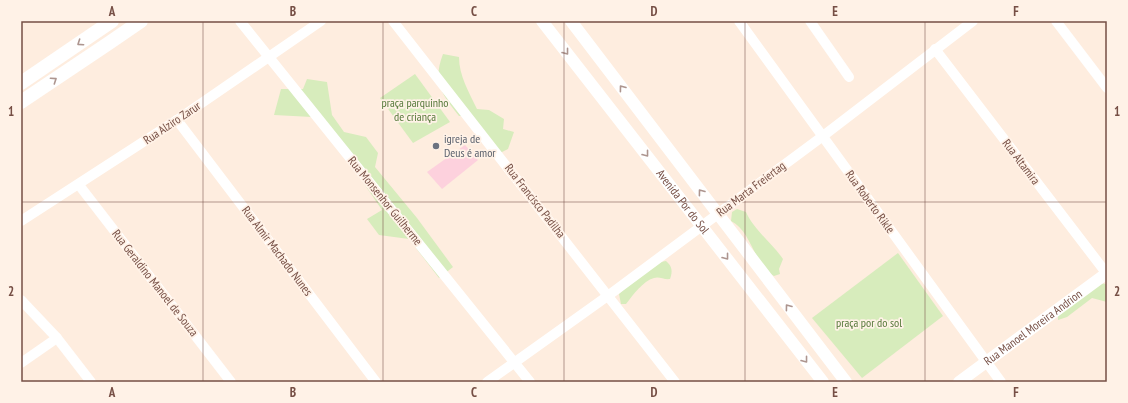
<svg xmlns="http://www.w3.org/2000/svg" width="1128" height="403" viewBox="0 0 1128 403" font-family="'PT Sans Narrow',sans-serif">
<style>
.medical{fill:#fdd1dd}
.green{fill:#d7ecbc}
.lines{fill:none;stroke-linecap:round;stroke-linejoin:round}
.minor{stroke:#fff;stroke-width:10}
.tertiary{stroke:#fff;stroke-width:12}
.secondary{stroke:#fff;stroke-width:14}
.oneway{stroke:#ad958f}
.grid{fill:none;stroke:#764f45;stroke-width:1;stroke-opacity:0.55}
.worship-dot{fill:#6b7280;stroke:#fff2e7;stroke-width:1.5}
.labels{text-anchor:middle;stroke-width:3.5;stroke-linejoin:round;paint-order:stroke}
.park-label{font-size:12px;fill:#557839;stroke:#fff2e7}
.street-label{font-size:12px;fill:#764f45;stroke:#fff2e7}
.worship-label{font-size:12px;fill:#5b616d;stroke:#fff2e7;text-anchor:start}
.neatline{fill:none;stroke:#764f45;stroke-width:1.5}
.grid-label{font-size:13px;text-anchor:middle;font-weight:bold;fill:#764f45}
</style>
<rect width="100%" height="100%" fill="#feeddf"/>
<polygon class="medical" points="465,145 478,160 442,189 427,172"/>
<g class="green">
<path d="M443,54L459,57C459,76 469,92 477,109L489,110L504,119L503,129L514,132L508,149L496,155L468,116H459C442,94 432,83 443,54Z"/>
<polygon points="415,74 450,122 413,143 380,98"/>
<polygon points="307,79 327,82 332,115 344,132 366,137 378,153 375,167 417,218 453,267 439,278 409,239 379,235 367,219 382,210 354,169 312,117 274,115 281,89 303,89"/>
<path d="M737,209L746,212C754,230 772,243 783,259L779,269L780,274L774,276C754,266 752,231 731,221L732,212Z"/>
<polygon points="898,253 943,316 862,378 812,318"/>
<path d="M666,261C672,266 673,271 670,279C664,280 659,276 654,278C643,281 633,295 626,304H621L619,294L623,290L655,263Z"/>
<polygon points="1100,283 1106,284 1107,286 1107,302 1092,298 1067,317 1058,320 1058,315"/>
</g>
<g class="lines">
<g class="minor">
<polyline points="240,21 530,382"/>
<polyline points="393,21 675,382"/>
<polyline points="739,21 1001,382"/>
<polyline points="810,21 849,77"/>
<polyline points="1056,21 1107,88"/>
<polyline points="935,49 1107,274"/>
<polyline points="177,120 376,382"/>
<polyline points="79,185 231,382"/>
<polyline points="21,221 177,120 321,21"/>
<polyline points="21,300 57,338 91,382"/>
<polyline points="21,363 57,338"/>
<polyline points="487,382 609,295 823,136 973,21"/>
</g>
<g class="tertiary">
<path id="s1" d="M542,21L823,382"/>
<polyline points="571,21 846,382"/>
<path id="s2" d="M959,382L1107,273"/>
</g>
<g class="secondary">
<polyline points="21,83 112,21"/>
<polyline points="21,102 109,43 141,21"/>
</g>
</g>
<defs><path id="oneway-chevron" d="M-2-3.5L2.5 0L-2 3.5" fill="none" stroke-width="1.6" stroke-linecap="round" stroke-linejoin="round"/></defs>
<g class="oneway">
<use href="#oneway-chevron" transform="translate(80 43) rotate(146)"/>
<use href="#oneway-chevron" transform="translate(566 52) rotate(52)"/>
<use href="#oneway-chevron" transform="translate(54 80) rotate(-34)"/>
<use href="#oneway-chevron" transform="translate(622 88) rotate(-127)"/>
<use href="#oneway-chevron" transform="translate(646 154) rotate(52)"/>
<use href="#oneway-chevron" transform="translate(701 192) rotate(-127)"/>
<use href="#oneway-chevron" transform="translate(726 257) rotate(52)"/>
<use href="#oneway-chevron" transform="translate(788 307) rotate(-127)"/>
<use href="#oneway-chevron" transform="translate(805 360) rotate(52)"/>
</g>
<path class="grid" d="M203,21V382M383,21V382M564,21V382M745,21V382M925,21V382M21,202H1107"/>
<circle class="worship-dot" cx="436" cy="146" r="4"/>
<g class="labels">
<g class="park-label">
<text x="415" y="107">praça parquinho<tspan x="415" dy="14">de criança</tspan></text>
<text x="869" y="327">praça por do sol</text>
</g>
<g class="street-label">
<text transform="translate(172 123) rotate(-34)" y="4">Rua Alziro Zarur</text>
<text transform="translate(1021 162) rotate(53)" y="4">Rua Altamira</text>
<text transform="translate(751 189) rotate(-37)" y="4">Rua Marta Freiertag</text>
<text transform="translate(385 201) rotate(51)" y="4">Rua Monsenhor Guilherme</text>
<text transform="translate(535 201) rotate(52)" y="4">Rua Francisco Padilha</text>
<text dy="4" stroke="none"><textPath href="#s1" startOffset="229">Avenida Por do Sol</textPath></text>
<text transform="translate(870 202) rotate(54)" y="4">Rua Roberto Rikle</text>
<text transform="translate(277 251) rotate(53)" y="4">Rua Almir Machado Nunes</text>
<text transform="translate(155 283) rotate(52)" y="4">Rua Geraldino Manoel de Souza</text>
<text dy="4" stroke="none"><textPath href="#s2" startOffset="92">Rua Manoel Moreira Andrion</textPath></text>
</g>
<g class="worship-label">
<text x="444" y="143">igreja de<tspan x="444" dy="14">Deus é amor</tspan></text>
</g>
</g>
<rect width="1128" height="403" fill="none" stroke="#fff2e7" stroke-width="44"/>
<rect x="22" y="22" width="1084" height="359" class="neatline"/>
<g class="grid-label">
<text x="112" y="16">A</text>
<text x="293" y="16">B</text>
<text x="474" y="16">C</text>
<text x="654" y="16">D</text>
<text x="835" y="16">E</text>
<text x="1016" y="16">F</text>
<text x="11" y="116">1</text>
<text x="1117" y="116">1</text>
<text x="11" y="296">2</text>
<text x="1117" y="296">2</text>
<text x="112" y="397">A</text>
<text x="293" y="397">B</text>
<text x="474" y="397">C</text>
<text x="654" y="397">D</text>
<text x="835" y="397">E</text>
<text x="1016" y="397">F</text>
</g>
</svg>
